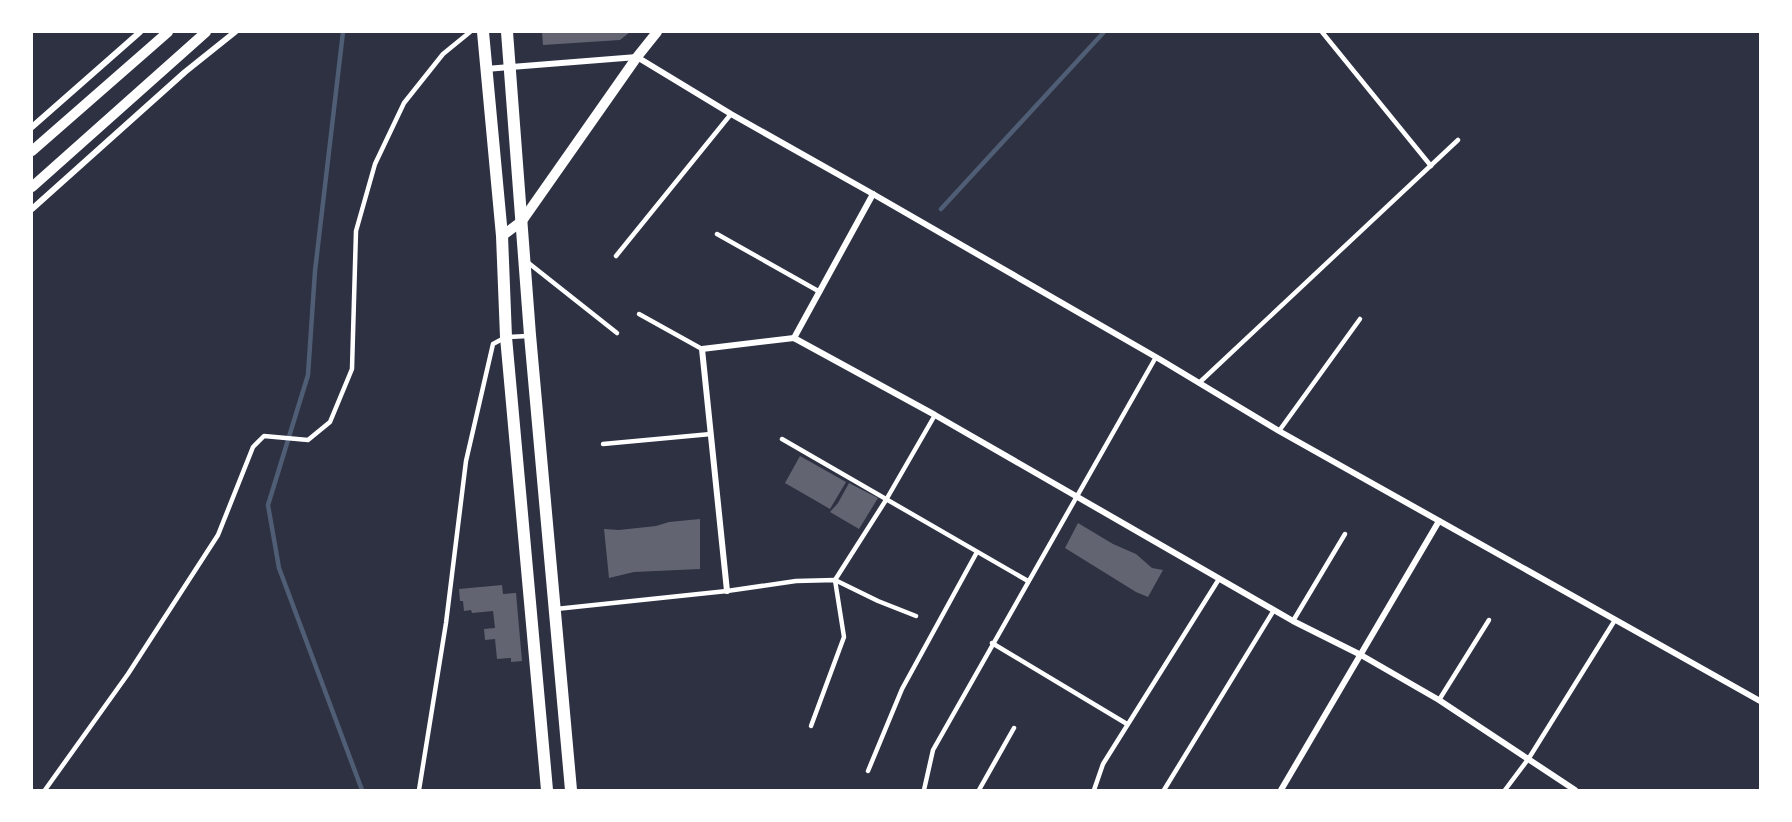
<svg xmlns="http://www.w3.org/2000/svg" width="1792" height="822" viewBox="0 0 1792 822" font-family="'DejaVu Sans',sans-serif">
<style>
.lines{fill:none;stroke-linecap:round;stroke-linejoin:round}
.stream{stroke:#4f5d75;stroke-width:4.5}
.building{fill:#626471}
.service{stroke:#fff;stroke-width:4.5}
.minor{stroke:#fff;stroke-width:6}
.tertiary{stroke:#fff;stroke-width:10}
.secondary{stroke:#fff;stroke-width:12}
</style>
<rect width="100%" height="100%" fill="#2d3142"/>
<g class="lines">
<g class="stream">
<polyline points="343,32 315,271 308,375 268,505 279,568 362,790"/>
<polyline points="941,209 1104,32"/>
</g>
</g>
<g class="building">
<polygon points="542,32 630,32 620,40 543,45"/>
<polygon points="800,456 846,482 830,509 785,483"/>
<polygon points="849,483 878,498 859,529 830,512 838,503"/>
<polygon points="700,519 700,569 634,572 609,578 604,529 619,530 656,526 669,522"/>
<polygon points="1078,523 1113,544 1136,554 1152,568 1163,570 1148,597 1136,592 1065,548"/>
<polygon points="502,585 503,594 516,593 522,661 511,662 511,658 497,659 495,639 485,640 484,629 495,628 493,611 472,613 471,610 464,611 463,601 460,601 459,589"/>
</g>
<g class="lines">
<g class="service">
<polyline points="1322,32 1431,166"/>
<polyline points="717,234 820,292"/>
<polyline points="616,256 731,114"/>
<polyline points="526,261 617,333"/>
<polyline points="639,314 702,349"/>
<polyline points="1199,383 1458,140"/>
<polyline points="1279,431 1360,319"/>
<polyline points="782,439 1028,581"/>
<polyline points="603,444 711,434"/>
<polyline points="835,580 886,500 935,415"/>
<polyline points="556,609 727,591 796,581 835,580 878,601 916,616"/>
<polyline points="1293,621 1345,534"/>
<polyline points="992,643 1127,724"/>
<polyline points="1439,700 1489,620"/>
<polyline points="811,726 844,637 835,580"/>
<polyline points="868,771 902,689 977,552"/>
<polyline points="45,790 128,674 218,535 253,447 264,436 308,440 330,422 352,369 356,231 375,164 404,103 443,54 470,32"/>
<polyline points="419,790 446,623 466,461 493,344 506,337 528,336"/>
<polyline points="924,790 933,750 1156,357"/>
<polyline points="979,790 1014,728"/>
<polyline points="1094,790 1103,764 1219,579"/>
<polyline points="1164,790 1274,610"/>
<polyline points="1505,790 1529,758 1615,620"/>
</g>
<g class="minor">
<polyline points="486,69 637,57 731,114 873,194 1161,360 1279,431 1760,701"/>
<polyline points="32,127 140,32"/>
<polyline points="32,209 185,72 235,32"/>
<polyline points="794,338 935,415 1293,621 1361,655 1439,700 1575,790"/>
<polyline points="794,338 873,194"/>
<polyline points="727,591 702,349 794,338"/>
<polyline points="1281,790 1439,521"/>
</g>
<g class="tertiary">
<polyline points="32,151 168,32"/>
<polyline points="32,187 206,32"/>
<polyline points="502,236 522,221 637,57 657,32"/>
</g>
<g class="secondary">
<polyline points="483,32 502,236 506,337 547,790"/>
<polyline points="507,32 530,335 571,790"/>
</g>
</g>
<rect width="1792" height="822" fill="none" stroke="#ffffff" stroke-width="66"/>
</svg>
